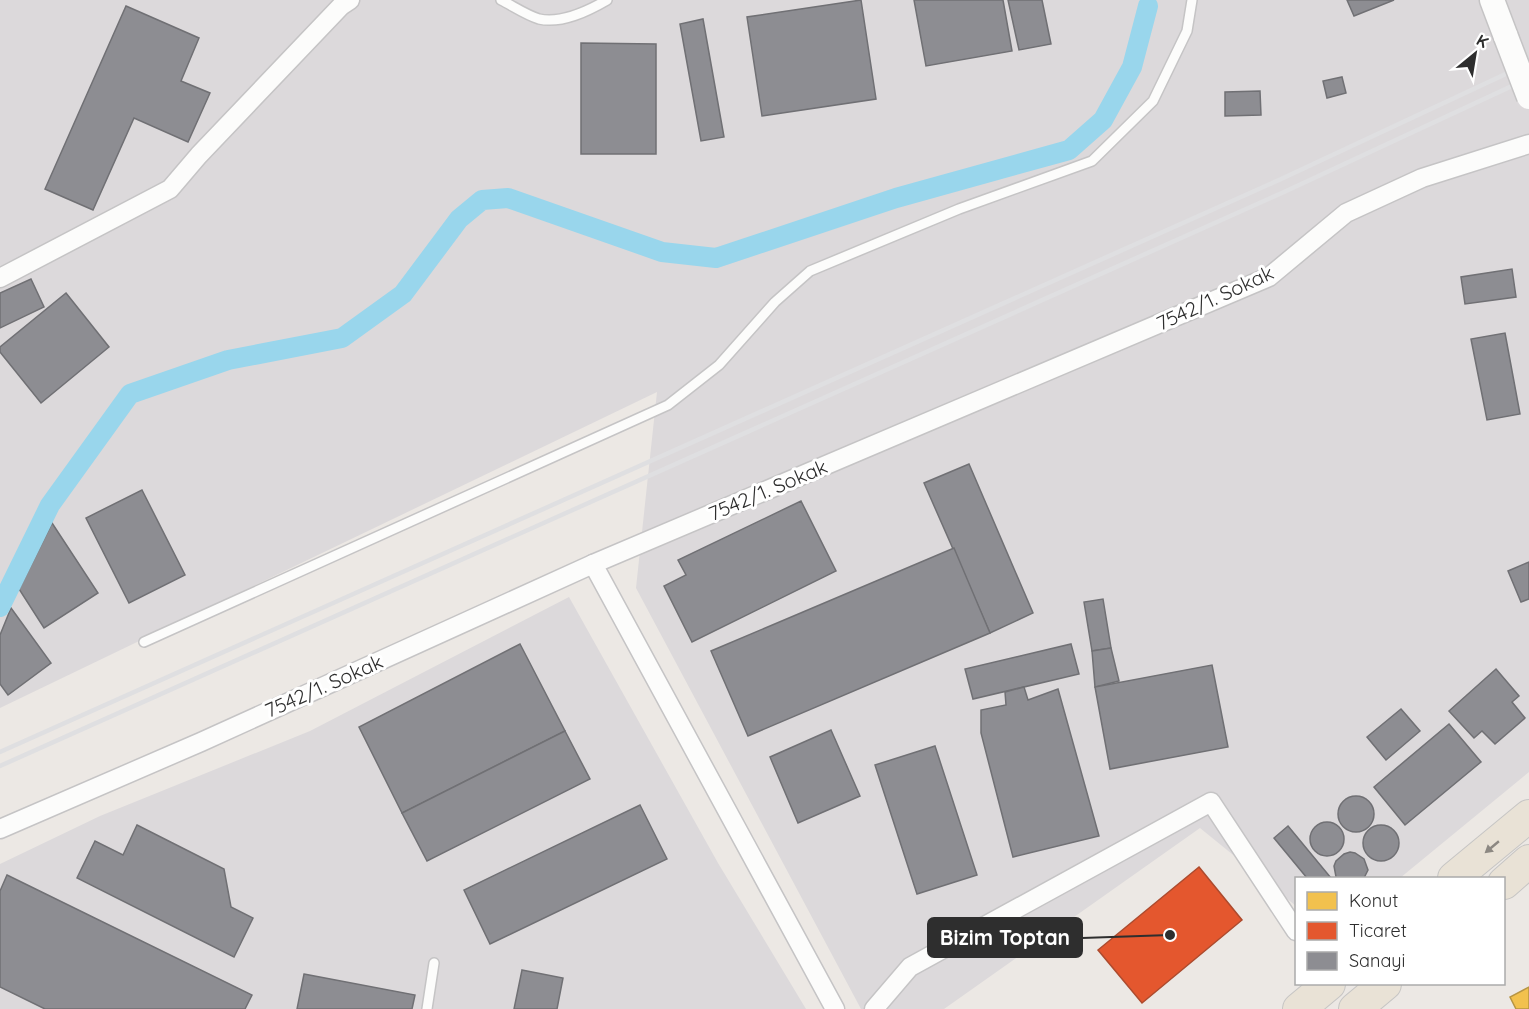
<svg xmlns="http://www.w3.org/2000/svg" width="1529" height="1009" viewBox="0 0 1529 1009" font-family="Quicksand,sans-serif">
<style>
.industrial{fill:#dcd9db}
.homes{fill:#f2c14e;stroke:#b79544;stroke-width:1.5}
.shops{fill:#e4572e;stroke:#ad4b2e;stroke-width:1.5}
.industry{fill:#8d8d92;stroke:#707074;stroke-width:1.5}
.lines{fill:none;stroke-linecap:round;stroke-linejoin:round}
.stream{stroke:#99d6ec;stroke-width:5}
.canal{stroke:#99d6ec;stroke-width:20}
.service-casing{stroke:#c5c4c5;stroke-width:12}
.minor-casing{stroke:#c5c4c5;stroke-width:21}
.tertiary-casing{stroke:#c5c4c5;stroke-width:27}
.trunk-casing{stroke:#c6c5c4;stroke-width:34}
.service{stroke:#fcfcfb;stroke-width:9}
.minor{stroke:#fcfcfb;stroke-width:18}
.tertiary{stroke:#fcfcfb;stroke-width:24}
.trunk{stroke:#e9e2d6;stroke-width:32}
.rail{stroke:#dfdfe1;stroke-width:4.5}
.tertiary-bridge-casing{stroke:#c5c4c5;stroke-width:27;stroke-linecap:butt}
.tertiary-bridge{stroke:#fcfcfb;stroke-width:24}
.oneway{fill:#8c8882}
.labels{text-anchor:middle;stroke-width:6;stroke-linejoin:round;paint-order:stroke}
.street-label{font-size:20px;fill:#2e2e2e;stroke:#fff}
.leader{fill:none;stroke:#2e2e2e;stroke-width:2}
.callout-dot{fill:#2e2e2e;stroke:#fff;stroke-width:2}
.callout{fill:#2e2e2e;stroke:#2e2e2e;stroke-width:2}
.callout-label{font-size:21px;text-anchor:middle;font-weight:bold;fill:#fff}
</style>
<rect width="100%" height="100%" fill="#ece8e4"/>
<g class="industrial">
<polygon points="0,0 1529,0 1529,772 1400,878 1296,878 1296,906 1200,828 944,1009 861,1009 636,588 657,392 0,708"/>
<polygon points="569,597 718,863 806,1009 0,1009 0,864 100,816 310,731"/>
</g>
<polygon class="homes" points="1529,987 1529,1009 1516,1009 1510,997"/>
<polygon class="shops" points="1199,867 1242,920 1142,1003 1098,950"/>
<g class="industry">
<polygon points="861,0 876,99 762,116 747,17"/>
<polygon points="914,0 1003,0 1012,51 926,66"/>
<polygon points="1008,0 1042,0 1051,44 1019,50"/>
<polygon points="1347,0 1394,0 1354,16"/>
<polygon points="126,6 199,38 181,81 210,93 188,142 134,118 93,210 45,189"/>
<polygon points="703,19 724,137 701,141 680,24"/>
<polygon points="581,43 656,44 656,154 581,154"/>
<polygon points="1342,77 1346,93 1327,98 1323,81"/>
<polygon points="1260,91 1261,115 1225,116 1225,92"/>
<polygon points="1512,269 1516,297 1465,304 1461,277"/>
<polygon points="31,279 44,307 0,328 0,293"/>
<polygon points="66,293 109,347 41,403 0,352 0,347"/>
<polygon points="1505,333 1520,414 1487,420 1471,339"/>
<polygon points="969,464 1033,613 990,633 924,483"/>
<polygon points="142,490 185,575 129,603 86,518"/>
<polygon points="801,501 836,571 692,642 664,586 686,575 678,560"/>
<polygon points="52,523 98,593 44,628 19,589"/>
<polygon points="954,548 990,633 748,736 711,651"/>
<polygon points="1529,562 1529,599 1521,602 1508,571"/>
<polygon points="1103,599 1111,648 1092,651 1084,602"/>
<polygon points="11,608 51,663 8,695 0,684 0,635"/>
<polygon points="520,644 565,731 402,813 359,727"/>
<polygon points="1071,644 1079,674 973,699 965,669"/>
<polygon points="1111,648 1119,681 1095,687 1092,651"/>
<polygon points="1212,665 1228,747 1110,769 1095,687"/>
<polygon points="1496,669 1519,696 1512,702 1525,718 1495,744 1482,731 1474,738 1449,711"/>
<polygon points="1024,687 1028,700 1058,689 1099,836 1013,857 981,733 981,710 1006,705 1005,692"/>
<polygon points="1401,709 1420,731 1386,760 1367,737"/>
<polygon points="1449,724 1481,762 1405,825 1374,787"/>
<polygon points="831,730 860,796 798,823 770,757"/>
<polygon points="565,731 590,779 427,861 402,813"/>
<polygon points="935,746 977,875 917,894 875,765"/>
<circle cx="1356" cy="814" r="18"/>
<polygon points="640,805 667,859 490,944 464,890"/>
<circle cx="1327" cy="839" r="17"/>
<polygon points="137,825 224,869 231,907 253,918 234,957 77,878 95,841 123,855"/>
<circle cx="1381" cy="843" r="18"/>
<polygon points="1288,826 1331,878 1307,878 1274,838"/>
<polygon points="1350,852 1355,853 1364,859 1368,870 1364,878 1337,878 1336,877 1334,866 1336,861 1344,854"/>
<polygon points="7,875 252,995 245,1009 45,1009 0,987 0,891"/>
<polygon points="522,970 563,978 557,1009 514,1009"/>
<polygon points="304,974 415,995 412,1009 297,1009"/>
</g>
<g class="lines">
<polyline class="stream" points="1148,6 1149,0"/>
<polyline class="canal" points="0,607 50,505 130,394 228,360 342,338 403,294 459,219 482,200 508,198 662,252 716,258 896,198 1069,150 1103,120 1132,67 1148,6"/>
<defs>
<g id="service">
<path d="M501,0C513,6 526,15 539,19C562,24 588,11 607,0"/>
<polyline points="144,642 668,405 719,365 775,302 810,271 959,209 1092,161 1153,101 1187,31 1192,0"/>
<polyline points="427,1009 434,963"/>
</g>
<g id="minor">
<polyline points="0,278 170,189 199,155 341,6 350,0"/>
<polyline points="593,564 835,1009"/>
<polyline points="0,829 201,742 593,564 1269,277 1346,213 1422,178 1529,144"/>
<polyline points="874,1009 910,967 1211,802 1296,931"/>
</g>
<polyline id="tertiary" points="1492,0 1506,37"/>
<g id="trunk">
<polyline points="1454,878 1529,816"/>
<polyline points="1504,883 1529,861"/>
<polyline points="1299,1009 1329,984"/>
<polyline points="1355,1009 1385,984"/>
</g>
</defs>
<use href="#service" class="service-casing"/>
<use href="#minor" class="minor-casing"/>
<use href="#tertiary" class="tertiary-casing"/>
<use href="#trunk" class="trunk-casing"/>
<use href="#service" class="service"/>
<use href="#minor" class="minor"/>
<use href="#tertiary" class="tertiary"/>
<use href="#trunk" class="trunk"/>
<g class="rail">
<polyline points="0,752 1279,180 1529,63"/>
<polyline points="0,766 1284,192 1529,78"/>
</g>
<defs>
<polyline id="tertiary-bridge" points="1506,37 1529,97"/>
</defs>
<use href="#tertiary-bridge" class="tertiary-bridge-casing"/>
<use href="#tertiary-bridge" class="tertiary-bridge"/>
</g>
<defs><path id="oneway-solid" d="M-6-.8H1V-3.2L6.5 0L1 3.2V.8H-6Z" transform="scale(1.5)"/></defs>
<use class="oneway" href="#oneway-solid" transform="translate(1492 847) rotate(140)"/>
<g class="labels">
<g class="street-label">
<text transform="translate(1215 298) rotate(-25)" y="7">7542/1. Sokak</text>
<text transform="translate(768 490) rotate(-23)" y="7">7542/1. Sokak</text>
<text transform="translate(324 686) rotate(-24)" y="7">7542/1. Sokak</text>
</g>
</g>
<path class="leader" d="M1170 935L1082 938"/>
<circle class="callout-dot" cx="1170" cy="935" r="6"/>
<rect class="callout" x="928" y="918" width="154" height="39" rx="6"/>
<g class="callout-label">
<text x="1005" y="945">Bizim Toptan</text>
</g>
<rect x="1295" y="877" width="210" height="108" fill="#ffffff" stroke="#ababab" stroke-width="1.5"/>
<rect x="1307" y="892" width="30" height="18" fill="#f2c14e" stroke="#ababab" stroke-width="1.5"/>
<text x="1349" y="907" font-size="18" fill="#2e2e2e">Konut</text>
<rect x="1307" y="922" width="30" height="18" fill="#e4572e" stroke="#ababab" stroke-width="1.5"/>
<text x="1349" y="937" font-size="18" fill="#2e2e2e">Ticaret</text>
<rect x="1307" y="952" width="30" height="18" fill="#8d8d92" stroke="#ababab" stroke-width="1.5"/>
<text x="1349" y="967" font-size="18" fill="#2e2e2e">Sanayi</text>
<g transform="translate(1475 54) rotate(30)" stroke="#ffffff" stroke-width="4.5" paint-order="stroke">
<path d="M0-4.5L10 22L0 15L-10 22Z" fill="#2e2e2e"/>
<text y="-9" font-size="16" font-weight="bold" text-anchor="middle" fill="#2e2e2e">K</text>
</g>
</svg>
